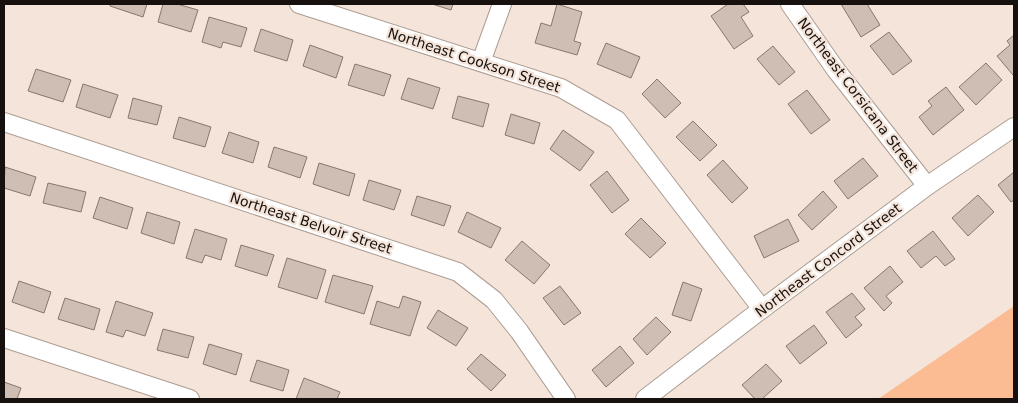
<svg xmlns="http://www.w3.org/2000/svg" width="1018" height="403" viewBox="0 0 1018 403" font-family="'DejaVu Sans',sans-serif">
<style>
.green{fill:#fbbc93}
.building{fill:#cebeb4;stroke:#87786f}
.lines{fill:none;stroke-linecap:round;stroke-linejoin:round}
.street-casing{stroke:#ac9d93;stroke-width:20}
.street{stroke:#fff;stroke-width:18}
.labels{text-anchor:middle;stroke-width:4.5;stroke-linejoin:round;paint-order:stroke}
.street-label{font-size:14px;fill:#16110e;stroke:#f4e4d9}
</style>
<rect width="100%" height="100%" fill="#f4e4d9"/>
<polygon class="green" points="1014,306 1014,399 878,399"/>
<g class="building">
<polygon points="110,4 147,4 143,17 110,6"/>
<polygon points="163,4 177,4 198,10 191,32 158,22"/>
<polygon points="432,4 453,4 451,10"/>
<polygon points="557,4 582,12 574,41 581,43 577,55 535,43 541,23 551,26"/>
<polygon points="728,4 743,4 749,12 741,17 753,36 734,49 711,16"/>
<polygon points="841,4 867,4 880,25 861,37"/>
<polygon points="209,17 247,28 241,47 223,42 221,48 202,42"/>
<polygon points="261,29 293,40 287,61 254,51"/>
<polygon points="889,32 912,61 893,75 870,46"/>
<polygon points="1014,35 1014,74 1013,75 997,56 1010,45 1007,41"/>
<polygon points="606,43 640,57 631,78 597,64"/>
<polygon points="310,45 343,57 336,78 303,66"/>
<polygon points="773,46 795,72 779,85 757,59"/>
<polygon points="986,63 1002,80 976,105 959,87"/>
<polygon points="355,64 391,75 384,96 348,85"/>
<polygon points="36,69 71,80 63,102 28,91"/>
<polygon points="408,78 440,88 433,109 401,99"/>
<polygon points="657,79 681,103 665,118 642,94"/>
<polygon points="83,84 118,95 110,118 76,107"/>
<polygon points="946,87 964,110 933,135 919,117 932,106 928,101"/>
<polygon points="807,90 830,120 811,134 788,104"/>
<polygon points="458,96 489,104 483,127 452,118"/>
<polygon points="133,98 162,106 157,125 128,118"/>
<polygon points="511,114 540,123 534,144 505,135"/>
<polygon points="179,117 211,127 205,147 173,138"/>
<polygon points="693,121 717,145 700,161 676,137"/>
<polygon points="563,130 594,152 580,171 550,149"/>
<polygon points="229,132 259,142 253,163 222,153"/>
<polygon points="274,147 307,157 300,178 268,167"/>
<polygon points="863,158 878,176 848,199 834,181"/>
<polygon points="723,160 748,188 732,203 707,175"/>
<polygon points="319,163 355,174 349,196 313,184"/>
<polygon points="5,167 36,177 30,196 4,188"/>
<polygon points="607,171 629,200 612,213 590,185"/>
<polygon points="1014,172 1014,200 1011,202 998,185"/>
<polygon points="369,180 401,190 394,210 363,200"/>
<polygon points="48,183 86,192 81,212 43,203"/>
<polygon points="823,191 837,207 812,230 798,215"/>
<polygon points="978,195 994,212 968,236 952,218"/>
<polygon points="417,196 451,206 444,226 411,215"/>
<polygon points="100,197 133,208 127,229 93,218"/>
<polygon points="147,212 180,222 174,244 141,233"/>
<polygon points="467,212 501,228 491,248 458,232"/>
<polygon points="641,218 666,243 650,258 625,234"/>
<polygon points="788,219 799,241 764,258 754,236"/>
<polygon points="195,229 227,239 221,260 205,255 202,263 186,258"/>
<polygon points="933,231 955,259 945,266 936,256 921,268 907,251"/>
<polygon points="522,241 550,265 534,284 505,260"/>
<polygon points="241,245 274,255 267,276 235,266"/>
<polygon points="287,258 326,270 317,299 278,287"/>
<polygon points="890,266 903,282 886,296 892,303 884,311 864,288"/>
<polygon points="333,275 373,286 364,314 325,302"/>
<polygon points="19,281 51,292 44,313 12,302"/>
<polygon points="683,282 702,289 691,321 672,315"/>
<polygon points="560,286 581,313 564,325 543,298"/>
<polygon points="852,293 865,309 855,317 862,325 846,338 826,312"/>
<polygon points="403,296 421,302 410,336 370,324 377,301 399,308"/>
<polygon points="65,298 100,309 94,330 58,319"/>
<polygon points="116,301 153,313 145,336 126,330 123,337 106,332"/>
<polygon points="438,310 468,328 456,346 427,328"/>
<polygon points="656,317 671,332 647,355 633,339"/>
<polygon points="814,325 827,343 800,364 786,346"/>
<polygon points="163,329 194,337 188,358 157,350"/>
<polygon points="209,344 242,354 236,375 203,364"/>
<polygon points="620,346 634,363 606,387 592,370"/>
<polygon points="481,354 506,375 491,391 467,369"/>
<polygon points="257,360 289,370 283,391 250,381"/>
<polygon points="766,364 782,381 762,399 755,399 742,385"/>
<polygon points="304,378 340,392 337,399 296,399"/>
<polygon points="4,382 21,388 17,399 4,399"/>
</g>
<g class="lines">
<defs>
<g id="street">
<polyline points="299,4 561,88 617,120 762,309"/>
<polyline points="790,4 836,70 927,186"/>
<polyline points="481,62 502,4"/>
<polyline points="4,122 458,272 494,300 519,331 566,399"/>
<polyline points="4,338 190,399"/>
<polyline points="645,399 762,309 927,186 1014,127"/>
</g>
</defs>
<use href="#street" class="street-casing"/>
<use href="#street" class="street"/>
</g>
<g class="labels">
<g class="street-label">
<text transform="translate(474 60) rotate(18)" y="5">Northeast Cookson Street</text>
<text transform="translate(858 95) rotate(53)" y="5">Northeast Corsicana Street</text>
<text transform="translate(311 223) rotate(18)" y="5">Northeast Belvoir Street</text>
<text transform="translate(828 260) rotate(-37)" y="5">Northeast Concord Street</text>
</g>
</g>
<rect width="1018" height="403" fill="none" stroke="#16110e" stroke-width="10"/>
</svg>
